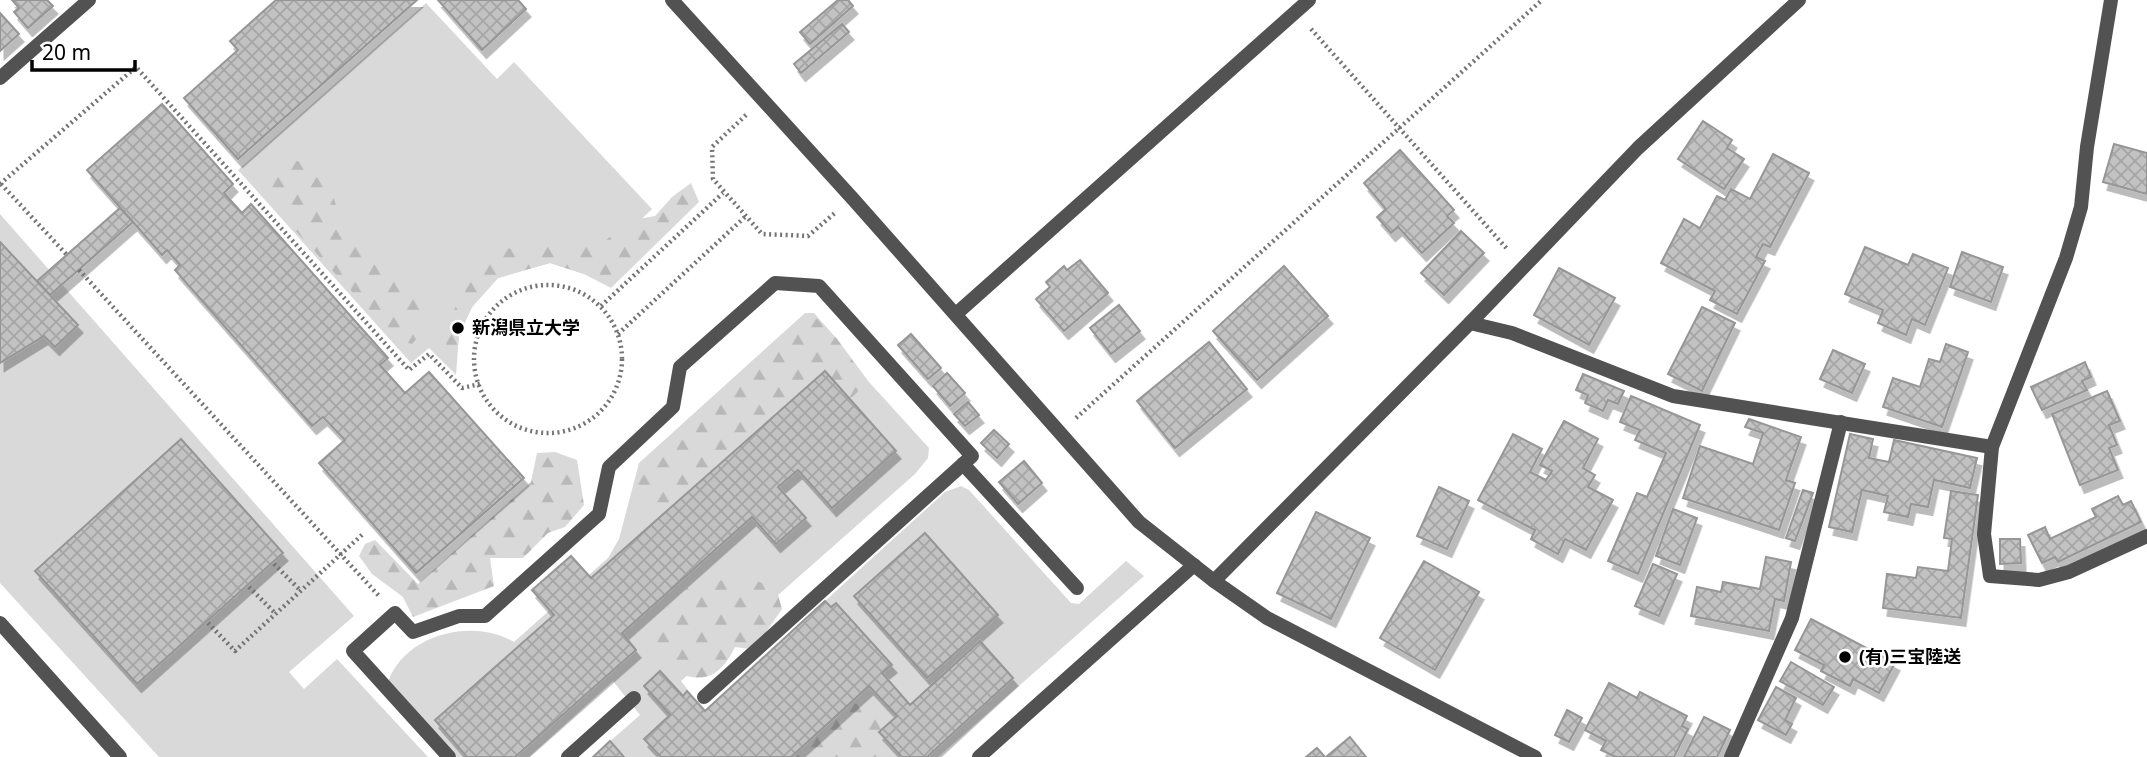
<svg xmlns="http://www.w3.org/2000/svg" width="2147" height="757" viewBox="0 0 2147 757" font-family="'Noto Sans','Noto Sans JP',sans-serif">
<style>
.grass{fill:#d9d9d9}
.forest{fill:url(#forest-firs)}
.building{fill:url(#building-cross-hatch);stroke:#969696;stroke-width:2;filter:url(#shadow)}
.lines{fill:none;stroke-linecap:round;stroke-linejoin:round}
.path{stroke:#747474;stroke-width:4.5;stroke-dasharray:2 3.5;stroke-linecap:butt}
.lane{stroke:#525252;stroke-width:14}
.street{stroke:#525252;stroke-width:14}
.poi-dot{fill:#000;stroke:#fff;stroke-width:2.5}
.labels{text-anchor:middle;stroke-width:5;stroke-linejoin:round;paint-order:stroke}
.poi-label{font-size:18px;font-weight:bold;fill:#000;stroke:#fff;text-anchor:start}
</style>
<defs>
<pattern id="forest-firs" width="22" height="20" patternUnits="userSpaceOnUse" patternTransform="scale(1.75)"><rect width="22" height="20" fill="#d9d9d9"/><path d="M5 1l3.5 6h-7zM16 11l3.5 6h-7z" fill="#b8b8b8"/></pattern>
<pattern id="building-cross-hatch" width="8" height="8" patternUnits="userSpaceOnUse" patternTransform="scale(1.75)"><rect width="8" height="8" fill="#c2c2c2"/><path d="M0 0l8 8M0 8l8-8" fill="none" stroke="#a5a5a5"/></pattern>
<filter id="shadow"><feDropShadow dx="4.5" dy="8" stdDeviation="0" flood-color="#0004"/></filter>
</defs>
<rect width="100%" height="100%" fill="#fff"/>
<g class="grass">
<polygon points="426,3 497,79 514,62 652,209 584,274 550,263 498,278 472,307 459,335 456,375 429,348 411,363 238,170"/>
<polygon points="0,214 354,616 289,672 304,689 337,659 428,757 159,757 0,583"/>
<path d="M805,313H814L837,339L869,382L929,448L928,458L915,474L681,681L704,711L945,492L961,486L969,490L1071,603L1079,604L1126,561L1144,576L938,757H592L640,715L613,681L529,757H454L388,682C404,635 472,617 514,642L608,558L619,539L639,463Z"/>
</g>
<g class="forest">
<path d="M292,159L319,170L333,196L339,214L424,304L426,328L412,344L396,339L264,197C265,172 271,168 292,159Z"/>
<polygon points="691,183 699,202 611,288 584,274 550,263 498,278 472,307 459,335 455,370 445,359 448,323 469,278 500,249 577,244 599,247 620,227 638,219 655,216 672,197"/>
<path d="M816,318L837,339L868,382L850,399L825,371L666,512C644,505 643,498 636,477L804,323Z"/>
<polygon points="555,452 577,460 584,505 565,527 548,533 523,558 490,558 494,586 413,617 403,597 372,574 359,556 365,544 375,540 418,584 531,482 537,453"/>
<path d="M725,580H754L776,588L782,609L764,635L750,649L735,647C714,691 688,680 652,661L659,657L655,636L668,607L692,583Z"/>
<polygon points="874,703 896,731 880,751 880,757 791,757 849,704"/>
</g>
<g class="building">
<polygon points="12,0 47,0 53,6 28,28 14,12 19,8"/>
<polygon points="276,0 417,0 238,159 184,98 238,50 230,41"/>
<polygon points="438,0 518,0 526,9 482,50"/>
<polygon points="838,0 848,0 853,6 810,44 800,32"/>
<polygon points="0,13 19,34 0,51"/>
<polygon points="842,24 849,32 801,73 794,64"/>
<polygon points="162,104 233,184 224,193 242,213 251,204 388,358 380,365 405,393 429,372 524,478 416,573 319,463 345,440 323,417 312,426 175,270 180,265 167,250 162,255 87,170"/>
<polygon points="1703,121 1732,140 1727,148 1744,159 1724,189 1678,159"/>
<polygon points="2114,144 2147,153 2147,194 2103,182"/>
<polygon points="1400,150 1454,210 1447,216 1454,223 1422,253 1398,227 1391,233 1377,217 1386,209 1364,183"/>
<polygon points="1773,154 1809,173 1770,247 1763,244 1756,257 1765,261 1737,314 1710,300 1715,291 1661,263 1684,219 1700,228 1717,196 1725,200 1731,189 1750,199"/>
<polygon points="120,208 133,222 50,295 37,281"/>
<polygon points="1461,231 1484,253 1444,295 1421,273"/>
<polygon points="0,242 78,325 55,347 44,336 0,363"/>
<polygon points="1865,247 1908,265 1913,254 1948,268 1925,325 1912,319 1906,335 1878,323 1883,310 1845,294"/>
<polygon points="1962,252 2003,267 1991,302 1950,287"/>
<polygon points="1080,260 1108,293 1064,331 1036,299 1050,287 1046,282 1064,266 1067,270"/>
<polygon points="1284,266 1328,316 1257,380 1213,331"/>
<polygon points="1559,268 1615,298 1589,345 1534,315"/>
<polygon points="1119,305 1140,331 1111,354 1090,328"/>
<polygon points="1702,307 1735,323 1702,391 1668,374"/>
<polygon points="911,334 941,368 928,379 898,345"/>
<polygon points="1209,342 1247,389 1175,448 1137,401"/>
<polygon points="1946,344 1968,352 1942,427 1883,407 1893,378 1920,387 1929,359 1940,362"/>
<polygon points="1833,350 1865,364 1852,393 1820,379"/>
<polygon points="2085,362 2091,377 2082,381 2087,390 2042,410 2031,387"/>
<polygon points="825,371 896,451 832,508 798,470 778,487 806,518 776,544 752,517 622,633 636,650 515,757 467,757 435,720 554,615 532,590 571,556 591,578"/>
<polygon points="947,373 965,393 950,406 933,386"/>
<polygon points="1583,374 1624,391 1618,404 1608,400 1603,411 1585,403 1588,395 1576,390"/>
<polygon points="2107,391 2120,421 2109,425 2117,445 2109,448 2118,470 2080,485 2052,414"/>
<polygon points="1631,396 1700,425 1638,574 1608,561 1637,493 1647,497 1666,453 1635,440 1640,430 1620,422"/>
<polygon points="968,402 979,415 965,426 954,414"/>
<polygon points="1749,419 1801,437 1786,480 1795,483 1779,530 1683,498 1700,446 1753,464 1763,433 1745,427"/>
<polygon points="1564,421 1598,439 1583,468 1595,475 1588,487 1613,500 1586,550 1565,539 1558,554 1531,539 1535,530 1478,500 1513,434 1542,449 1530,472 1546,480 1552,471 1540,465"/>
<polygon points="994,430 1009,444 997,458 981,443"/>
<polygon points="1850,434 1873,439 1869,458 1889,462 1894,440 1977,458 1970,488 1934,480 1928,507 1911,504 1908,517 1884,512 1888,496 1862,490 1852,532 1829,527"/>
<polygon points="181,439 283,553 137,684 35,571"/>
<polygon points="1024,461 1042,483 1018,504 999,482"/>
<polygon points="1439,487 1469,501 1447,549 1417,536"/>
<polygon points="1803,490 1813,493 1795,541 1786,538"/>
<polygon points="1951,491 1978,495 1961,618 1883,608 1887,574 1916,578 1918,567 1948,571 1952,539 1944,538"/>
<polygon points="2118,496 2123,505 2131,501 2141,522 2058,562 2055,557 2042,563 2028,535 2045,527 2050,539 2096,517 2092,509"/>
<polygon points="1673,509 1697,518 1680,565 1656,556"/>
<polygon points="1316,512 1370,538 1331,619 1277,593"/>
<polygon points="925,533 998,615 927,678 854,596"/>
<polygon points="2000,539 2020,539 2021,563 2000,564"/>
<polygon points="1766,557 1791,562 1784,601 1775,599 1769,631 1691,616 1697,587 1721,592 1723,582 1760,589"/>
<polygon points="1424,561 1479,592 1435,670 1380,638"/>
<polygon points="1653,564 1677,574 1659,616 1635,606"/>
<polygon points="825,601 831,607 836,603 892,665 882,673 910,705 980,641 1013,678 927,757 902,757 879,732 897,716 869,686 791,757 661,757 644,739 670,715 644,686 660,671 683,696 687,691 705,711"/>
<polygon points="1811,619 1895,663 1879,693 1853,679 1850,686 1821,671 1824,665 1795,650"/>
<polygon points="1791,662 1834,687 1823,705 1780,681"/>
<polygon points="1609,683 1637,698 1640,692 1687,716 1682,726 1688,729 1674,757 1616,757 1601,750 1606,741 1585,730"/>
<polygon points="1776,687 1796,698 1785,720 1792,724 1786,735 1758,720"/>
<polygon points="1567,710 1582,718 1569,742 1555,735"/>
<polygon points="1704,717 1730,730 1717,757 1684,757"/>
<polygon points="1350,737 1366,757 1326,757"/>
<polygon points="610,741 624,757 593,757"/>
<polygon points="1317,748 1325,757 1306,757"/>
</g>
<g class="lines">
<g class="path">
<polyline points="1311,29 1508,250"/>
<polyline points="746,115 712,147 713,179 762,234 808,236 836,212"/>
<polyline points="0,184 136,67 409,370 429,354 462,388 480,384"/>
<polyline points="1,184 67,255"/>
<polyline points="79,270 379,596"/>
<circle cx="548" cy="359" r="74"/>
<polyline points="601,306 723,193"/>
<polyline points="618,334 746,216"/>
<polyline points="1076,418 1542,0"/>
<polyline points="274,564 300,590"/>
<polyline points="249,587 275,613"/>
<polyline points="208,623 235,651 364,533"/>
</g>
<g class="lane">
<polyline points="963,464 1077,588"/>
<polyline points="449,757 353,651 395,613 413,632 459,616 485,616 599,514 609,467 673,407 680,367 775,283 819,286 972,456 704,697"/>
<polyline points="568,757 634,698"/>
</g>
<g class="street">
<polyline points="672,0 853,199 1139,522 1214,581 1267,618 1535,757"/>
<polyline points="2111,0 2087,147 2081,207 2066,258 1992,447 1984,534 1990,576 2039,580 2069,572 2147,536"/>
<polyline points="0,78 89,0"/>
<polyline points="956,314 1309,0"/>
<polyline points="1470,323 1512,333 1673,396 1992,447"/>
<polyline points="1214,581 1470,323 1638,148 1799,0"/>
<polyline points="0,623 120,757"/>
<polyline points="979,757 1194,565"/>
<polyline points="1731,757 1792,618 1841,422"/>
</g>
</g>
<g class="poi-dot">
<circle cx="458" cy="328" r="7"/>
<circle cx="1845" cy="657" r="7"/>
</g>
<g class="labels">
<g class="poi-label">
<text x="472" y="334">新潟県立大学</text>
<text x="1859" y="663">(有)三宝陸送</text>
</g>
</g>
<path d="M32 60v10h103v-10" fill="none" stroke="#000000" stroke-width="3.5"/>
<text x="42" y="60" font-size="21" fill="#000000" stroke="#ffffff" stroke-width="5" paint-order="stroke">20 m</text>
</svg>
